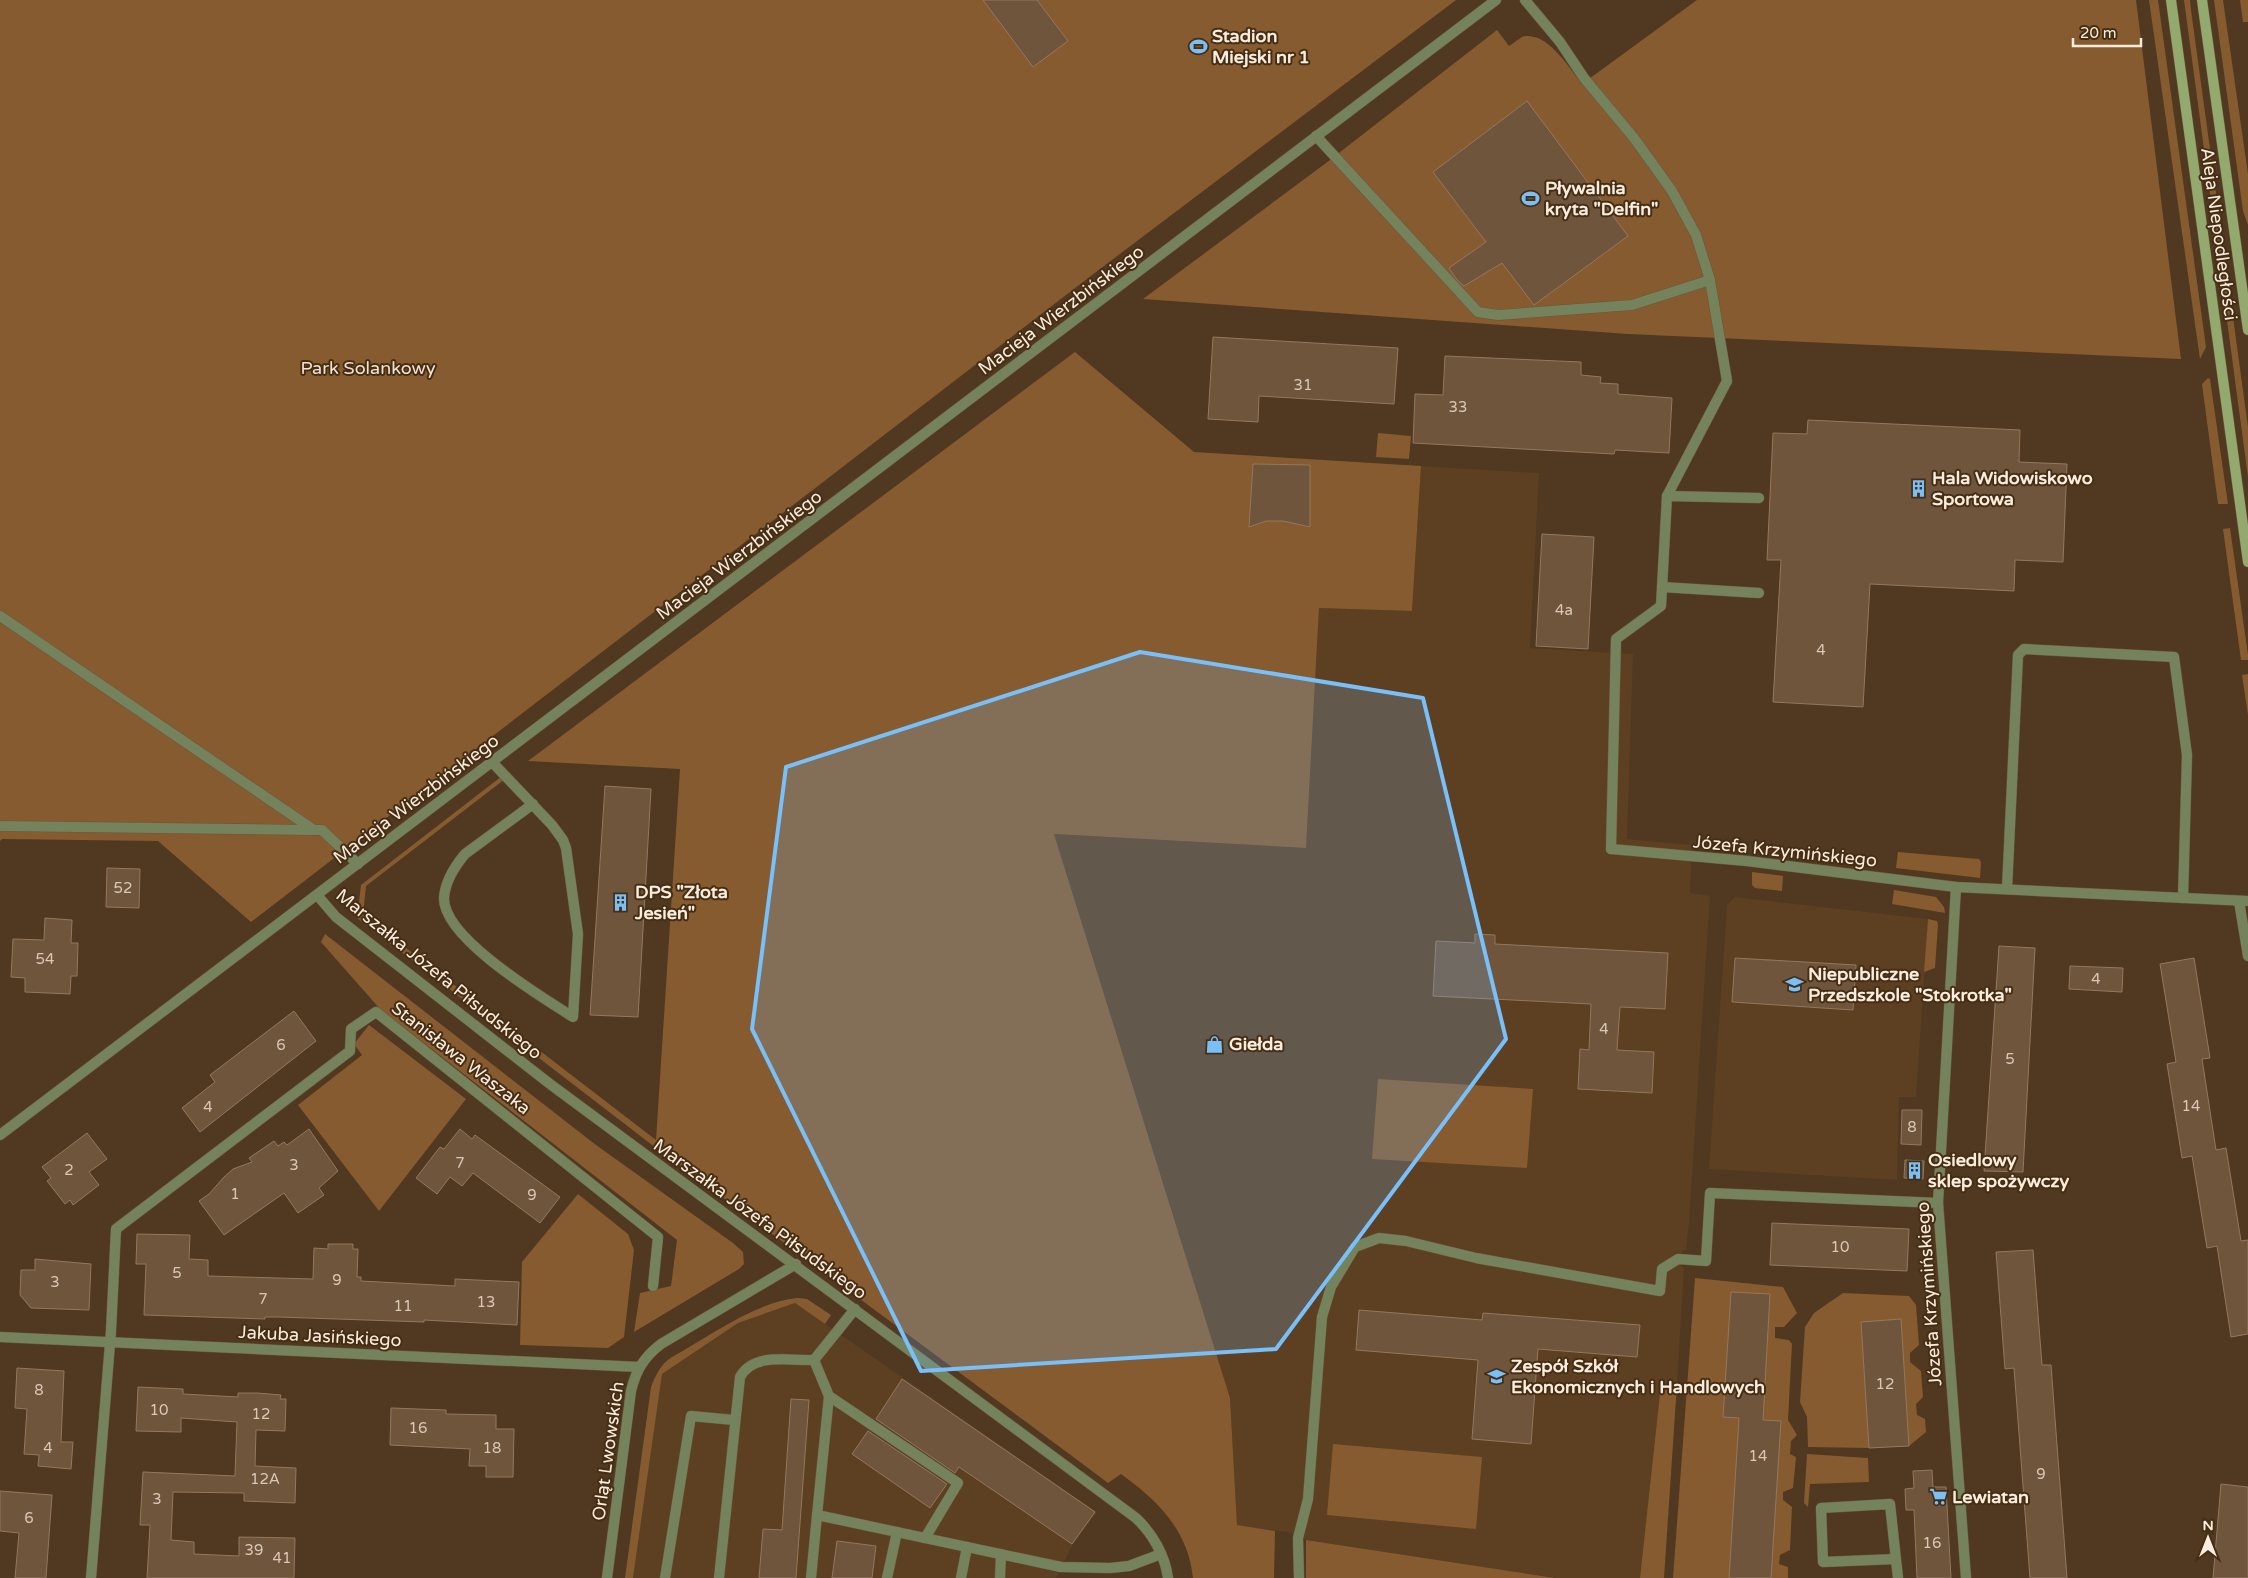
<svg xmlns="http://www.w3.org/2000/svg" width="2248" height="1578" viewBox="0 0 2248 1578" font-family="'Varela Round',sans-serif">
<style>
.built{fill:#5d3f21}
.green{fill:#865b2f}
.building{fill:#6f553c;stroke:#94785e}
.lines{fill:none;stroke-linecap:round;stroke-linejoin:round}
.lane-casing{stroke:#6d553f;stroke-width:11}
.street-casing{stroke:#6d553f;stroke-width:11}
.secondary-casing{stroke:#6d553f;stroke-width:11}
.lane{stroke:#75835d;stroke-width:10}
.street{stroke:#75835d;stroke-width:10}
.secondary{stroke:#93a96d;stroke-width:10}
.marked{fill:#79bff8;fill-opacity:0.2;stroke:#79bff8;stroke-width:4;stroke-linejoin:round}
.labels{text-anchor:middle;stroke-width:4;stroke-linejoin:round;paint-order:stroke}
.number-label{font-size:15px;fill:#dac7b6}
.poi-label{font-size:18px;font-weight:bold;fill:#fdeddf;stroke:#462e15;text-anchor:start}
.street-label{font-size:18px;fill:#fdeddf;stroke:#462e15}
.park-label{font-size:18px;fill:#f4e1cf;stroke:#462e15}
</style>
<rect width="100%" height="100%" fill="#513820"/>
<g class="built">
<polygon points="1421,466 1539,473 1530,648 1633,654 1627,839 1692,845 1690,893 1710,896 1689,1224 1686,1250 1682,1251 1681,1266 1684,1268 1677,1384 1662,1385 1640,1578 1556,1578 1306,1540 1288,1532 1237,1526 1230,1398 1054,834 1306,848 1319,608 1412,611"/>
<polygon points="1735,897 1928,919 1916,1097 1899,1097 1897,1180 1709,1169 1727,905"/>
<polygon points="795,1303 1097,1512 1073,1544 1056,1578 633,1578 662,1374 738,1323"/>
</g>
<g class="green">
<polygon points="0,0 1456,0 1100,269 251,922 158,841 2,839 0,841"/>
<path d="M1697,0H2136L2181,359L1628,334L1143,299L1326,163L1497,30L1509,46C1513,44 1518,39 1522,37C1546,29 1570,69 1582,84Z"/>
<polygon points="2149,0 2158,0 2206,347 2200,359"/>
<polygon points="2184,0 2190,0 2191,10 2248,427 2248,477"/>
<polygon points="2214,0 2223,0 2248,174 2248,225 2243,211"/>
<polygon points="2240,0 2248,0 2248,22 2243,22"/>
<path d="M1075,352L1194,452L1421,466L1412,611L1319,608L1306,848L1054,834L1230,1398L1237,1525L1275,1531L1274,1578H1193C1188,1530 1158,1501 1121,1474L1108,1483L1080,1462L656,1148L357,918L361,885L502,776L505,779L366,886L363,915L656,1140L680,769L528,761Z"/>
<polygon points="2208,378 2210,379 2228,504 2218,504 2202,384"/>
<polygon points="1378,433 1411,436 1409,459 1376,457"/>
<polygon points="2230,528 2248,655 2248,660 2241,660 2223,529"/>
<polygon points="2248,674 2248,715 2242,675"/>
<polygon points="1898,852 1979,859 1981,862 1980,878 1896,868"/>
<polygon points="1752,872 1783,876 1782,891 1755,888 1752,885"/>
<polygon points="1894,890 1936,897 1944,907 1945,913 1892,904"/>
<polygon points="1928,919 1937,921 1938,924 1935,968 1924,972"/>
<polygon points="325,934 596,1145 733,1243 743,1252 744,1264 739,1269 634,1332 640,1293 671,1286 677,1240 380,1009 321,942"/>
<polygon points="369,1025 466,1099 379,1211 298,1105 362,1055 354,1044"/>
<polygon points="1378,1079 1533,1089 1527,1168 1372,1159"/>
<polygon points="578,1194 628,1234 634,1250 624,1337 608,1348 520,1345 522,1262"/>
<polygon points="1695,1278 1783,1287 1797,1313 1784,1327 1775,1327 1775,1338 1789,1340 1792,1344 1788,1420 1797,1435 1791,1441 1790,1454 1796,1457 1793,1488 1783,1492 1783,1500 1792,1507 1790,1550 1780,1555 1779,1564 1788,1567 1788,1578 1673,1578"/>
<polygon points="1843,1293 1909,1296 1916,1305 1919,1345 1910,1353 1910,1362 1921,1371 1923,1397 1916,1404 1917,1415 1925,1419 1926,1432 1909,1446 1869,1448 1808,1447 1807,1417 1800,1402 1805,1327 1814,1313"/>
<path d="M798,1298L807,1299L831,1315L825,1324L795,1303L738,1323L662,1374L633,1578H625L651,1387C656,1374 661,1364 672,1357C708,1337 757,1301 798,1298Z"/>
<polygon points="1677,1384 1664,1578 1640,1578 1661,1385"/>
<polygon points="1333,1444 1482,1457 1476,1529 1327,1515"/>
<polygon points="1807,1454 1868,1458 1869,1482 1810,1484 1808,1507 1804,1503"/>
<polygon points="1306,1540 1555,1578 1306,1578"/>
</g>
<g class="building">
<polygon points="983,0 1037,0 1068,41 1033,67"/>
<polygon points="1527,101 1628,236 1534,305 1502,263 1464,286 1457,280 1449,268 1486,242 1433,172"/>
<polygon points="1213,337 1398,348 1394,404 1259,396 1258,422 1208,419"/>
<polygon points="1445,356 1581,362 1581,375 1601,377 1600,383 1618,384 1618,394 1672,398 1669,453 1615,450 1614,454 1413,443 1415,394 1443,395"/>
<polygon points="1808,420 2020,430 2019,462 2067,464 2063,562 2015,560 2014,591 1870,584 1863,707 1773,702 1781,560 1767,560 1773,433 1807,434"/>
<polygon points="1253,464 1310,465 1310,527 1283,521 1266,521 1249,527"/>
<polygon points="1542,534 1594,537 1588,649 1536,646"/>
<polygon points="605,786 651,789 638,1017 590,1015"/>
<polygon points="107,868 140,869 139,908 106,907"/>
<polygon points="45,918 72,920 71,943 78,943 77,976 71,976 70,994 25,992 25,978 11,977 13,939 44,940"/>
<polygon points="1475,934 1495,935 1495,944 1668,953 1665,1009 1620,1007 1617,1050 1654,1052 1652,1093 1578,1089 1580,1049 1589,1050 1591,1004 1433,996 1436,941 1475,943"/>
<polygon points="1999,946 2035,948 2023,1172 1984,1171"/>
<polygon points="1735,958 1856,965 1853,1010 1732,1002"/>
<polygon points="2194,958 2210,1058 2202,1059 2216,1150 2226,1148 2241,1241 2248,1240 2248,1334 2231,1337 2217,1246 2207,1248 2192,1156 2182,1158 2167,1064 2176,1062 2160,964"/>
<polygon points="2070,966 2123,968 2122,992 2069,989"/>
<polygon points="294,1011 316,1041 200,1132 182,1108 215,1082 210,1075"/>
<polygon points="1902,1110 1922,1110 1921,1145 1901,1144"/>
<polygon points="309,1129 338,1171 319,1188 324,1195 298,1213 284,1193 224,1235 199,1201 209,1194 224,1177 233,1169 252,1162 249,1158 274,1141 278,1146 284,1142 287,1145"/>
<polygon points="460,1129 472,1139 475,1135 560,1197 540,1223 473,1173 462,1186 450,1177 437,1194 416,1178 440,1147 444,1149"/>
<polygon points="87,1133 107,1159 89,1172 99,1185 73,1205 70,1200 65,1204 47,1181 51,1178 42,1167"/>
<polygon points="1905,1160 1924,1161 1923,1179 1904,1178"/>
<polygon points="1772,1223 1909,1229 1907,1271 1770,1265"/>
<polygon points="137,1234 190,1235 189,1259 208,1260 208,1276 313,1279 314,1248 328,1249 328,1244 353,1244 353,1249 358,1249 357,1277 361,1277 361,1281 455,1286 455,1279 519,1282 517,1325 424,1320 424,1322 278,1317 265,1317 265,1319 144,1315 146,1264 136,1264"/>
<polygon points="2033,1250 2042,1365 2051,1365 2067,1578 2030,1578 2014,1368 2005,1369 1996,1252"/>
<polygon points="35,1259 91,1264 89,1310 31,1308 20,1295 21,1270 35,1270"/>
<polygon points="1731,1292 1770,1294 1763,1420 1781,1421 1771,1578 1729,1578 1739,1418 1723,1417"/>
<polygon points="1359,1310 1482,1320 1483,1313 1640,1325 1637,1357 1538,1349 1531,1444 1472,1439 1478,1360 1356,1350"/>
<polygon points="1901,1319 1909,1446 1869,1448 1861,1322"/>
<polygon points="17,1368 64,1371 61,1442 73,1442 71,1469 38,1466 39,1455 24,1454 27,1409 15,1408"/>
<polygon points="902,1379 1095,1512 1072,1544 959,1467 955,1473 876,1419"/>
<polygon points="138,1387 183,1389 183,1394 238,1397 238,1393 257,1393 281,1395 280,1399 286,1399 285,1431 256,1430 255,1466 296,1468 295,1503 244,1501 244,1493 173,1492 171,1540 194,1542 194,1554 239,1556 239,1537 295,1538 294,1578 147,1578 150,1525 140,1525 143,1472 235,1476 237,1422 181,1418 181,1432 136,1431"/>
<polygon points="791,1399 809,1400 796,1578 759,1578 763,1529 782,1530"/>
<polygon points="391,1408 446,1410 446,1414 496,1415 496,1429 514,1429 513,1477 486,1477 486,1466 469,1466 470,1449 390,1445"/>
<polygon points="868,1431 947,1484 930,1508 852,1454"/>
<polygon points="1932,1470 1933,1487 1946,1487 1951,1578 1917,1578 1914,1510 1906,1510 1905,1489 1914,1488 1913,1471"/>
<polygon points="2221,1484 2248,1487 2248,1578 2213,1578"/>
<polygon points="0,1491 52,1495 46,1578 15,1578 19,1533 0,1531"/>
<polygon points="837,1541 876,1546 872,1578 832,1578"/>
</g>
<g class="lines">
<defs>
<g id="lane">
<polyline points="1525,0 1560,42 1584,78 1634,138 1672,191 1696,235 1710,280 1727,381 1667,496"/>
<polyline points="1316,136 1478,312 1498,315 1632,305 1710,280"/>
<polyline points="1662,587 1759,593"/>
<polyline points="0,616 314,830 322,830 358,864"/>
<path d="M492,762L552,825L563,840L566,848L578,934L573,1017C542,997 443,938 444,898C445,882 455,866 465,854L533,804"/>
<polyline points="0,826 314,830"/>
<polyline points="1611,849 1616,639 1661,606 1667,496 1759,498"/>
<polyline points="2007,889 2018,655 2024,649 2174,657 2187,755 2183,898"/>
<polyline points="2239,901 2248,956"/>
<polyline points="855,1309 814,1360 829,1396 817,1515 1061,1567 1110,1568 1129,1566 1161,1554"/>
<polyline points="829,1396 958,1483 925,1538"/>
<polyline points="1896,1559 1823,1562 1821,1508 1890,1504 1898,1578"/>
<polyline points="665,1578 691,1416 734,1420"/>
<path d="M719,1578L740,1377C754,1352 789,1361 814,1360"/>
<polyline points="811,1578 817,1515"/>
<polyline points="887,1578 897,1532"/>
<polyline points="961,1578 967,1547"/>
<polyline points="1000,1578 1001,1554"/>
<polyline points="1299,1578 1298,1538 1308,1499 1322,1317 1331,1287 1355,1247 1379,1238 1406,1241 1476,1258 1660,1291 1662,1269 1678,1259 1706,1261 1710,1193 1938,1203"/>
</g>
<g id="street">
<polyline points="1611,849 1747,861 1956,887 2248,901"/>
<polyline points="1956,887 1938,1203 1966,1578"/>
<path d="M317,895L336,917L550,1084L1136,1518C1152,1533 1165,1555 1168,1578"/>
<polyline points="0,1135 1496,0"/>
<polyline points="0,1337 639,1367"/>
<polyline points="91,1578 111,1331 116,1229 350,1051 351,1029 376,1012 658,1237 653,1286"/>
<path d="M607,1578L631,1391C636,1370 644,1357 661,1344L796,1264"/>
</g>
<g id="secondary">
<polyline points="2171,0 2248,562"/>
<polyline points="2202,0 2248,330"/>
</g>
</defs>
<use href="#lane" class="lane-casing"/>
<use href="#street" class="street-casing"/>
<use href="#secondary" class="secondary-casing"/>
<use href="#lane" class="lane"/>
<use href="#street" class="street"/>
<use href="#secondary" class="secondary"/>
</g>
<path class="marked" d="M1140,652L1423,698L1506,1039L1276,1349L921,1371L752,1029L786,767Z"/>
<defs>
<symbol id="stadium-bare" viewBox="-9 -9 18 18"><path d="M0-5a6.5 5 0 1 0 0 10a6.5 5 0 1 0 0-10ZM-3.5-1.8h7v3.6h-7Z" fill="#79bff8" stroke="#462e15" stroke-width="2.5" paint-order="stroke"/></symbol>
<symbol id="building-bare" viewBox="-9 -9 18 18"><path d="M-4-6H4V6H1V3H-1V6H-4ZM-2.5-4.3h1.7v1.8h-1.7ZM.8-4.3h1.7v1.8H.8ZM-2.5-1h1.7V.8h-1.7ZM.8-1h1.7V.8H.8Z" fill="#79bff8" stroke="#462e15" stroke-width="2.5" paint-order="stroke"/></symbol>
<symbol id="school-bare" viewBox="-9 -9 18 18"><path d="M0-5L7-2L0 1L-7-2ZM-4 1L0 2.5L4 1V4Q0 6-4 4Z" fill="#79bff8" stroke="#462e15" stroke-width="2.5" paint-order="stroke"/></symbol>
<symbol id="shop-bare" viewBox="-9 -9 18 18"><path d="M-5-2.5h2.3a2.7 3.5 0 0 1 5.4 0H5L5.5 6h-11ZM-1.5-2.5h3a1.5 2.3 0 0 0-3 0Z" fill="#79bff8" stroke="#462e15" stroke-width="2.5" paint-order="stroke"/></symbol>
<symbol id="supermarket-bare" viewBox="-9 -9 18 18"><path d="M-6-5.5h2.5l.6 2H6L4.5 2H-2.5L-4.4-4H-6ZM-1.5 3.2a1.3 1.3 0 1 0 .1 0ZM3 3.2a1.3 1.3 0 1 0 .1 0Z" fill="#79bff8" stroke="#462e15" stroke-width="2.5" paint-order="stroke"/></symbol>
</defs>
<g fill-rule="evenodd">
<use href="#stadium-bare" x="1186" y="34" width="25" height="25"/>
<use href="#stadium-bare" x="1518" y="186" width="25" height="25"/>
<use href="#building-bare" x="1906" y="476" width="25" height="25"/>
<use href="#building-bare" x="608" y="890" width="25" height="25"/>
<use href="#school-bare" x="1782" y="972" width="25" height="25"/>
<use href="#shop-bare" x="1202" y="1032" width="25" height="25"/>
<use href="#building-bare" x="1902" y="1158" width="25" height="25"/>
<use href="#school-bare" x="1484" y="1364" width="25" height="25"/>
<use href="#supermarket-bare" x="1926" y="1484" width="25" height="25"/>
</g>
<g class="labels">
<g class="number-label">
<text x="1303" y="390">31</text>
<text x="1458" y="412">33</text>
<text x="1564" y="615">4a</text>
<text x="1821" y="655">4</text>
<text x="123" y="893">52</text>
<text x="45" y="964">54</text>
<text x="2096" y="984">4</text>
<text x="1604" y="1034">4</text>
<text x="281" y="1050">6</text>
<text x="2010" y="1064">5</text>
<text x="2191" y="1111">14</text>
<text x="208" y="1112">4</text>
<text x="1912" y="1132">8</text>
<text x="460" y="1168">7</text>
<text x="294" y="1170">3</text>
<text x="69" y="1175">2</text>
<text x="235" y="1199">1</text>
<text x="532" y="1200">9</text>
<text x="1840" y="1252">10</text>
<text x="177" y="1278">5</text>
<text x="337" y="1285">9</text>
<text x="55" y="1287">3</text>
<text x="263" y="1304">7</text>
<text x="486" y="1307">13</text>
<text x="403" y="1311">11</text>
<text x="1885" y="1389">12</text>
<text x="39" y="1395">8</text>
<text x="159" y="1415">10</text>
<text x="261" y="1419">12</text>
<text x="418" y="1433">16</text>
<text x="48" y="1453">4</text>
<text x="492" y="1453">18</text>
<text x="1758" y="1461">14</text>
<text x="2041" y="1479">9</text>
<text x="265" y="1484">12A</text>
<text x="157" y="1504">3</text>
<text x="29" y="1523">6</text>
<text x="1932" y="1548">16</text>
<text x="254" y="1555">39</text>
<text x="282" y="1563">41</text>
</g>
<g class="poi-label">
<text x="1212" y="42">Stadion<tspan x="1212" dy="21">Miejski nr 1</tspan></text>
<text x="1545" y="194">Pływalnia<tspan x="1545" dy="21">kryta "Delfin"</tspan></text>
<text x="1932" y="484">Hala Widowiskowo<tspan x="1932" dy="21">Sportowa</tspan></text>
<text x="635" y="898">DPS "Złota<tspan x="635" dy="21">Jesień"</tspan></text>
<text x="1808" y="980">Niepubliczne<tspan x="1808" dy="21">Przedszkole "Stokrotka"</tspan></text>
<text x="1229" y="1050">Giełda</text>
<text x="1928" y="1166">Osiedlowy<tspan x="1928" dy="21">sklep spożywczy</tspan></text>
<text x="1511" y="1372">Zespół Szkół<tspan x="1511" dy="21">Ekonomicznych i Handlowych</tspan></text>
<text x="1952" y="1503">Lewiatan</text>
</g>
<g class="street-label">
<text transform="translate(2219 234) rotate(82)" y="6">Aleja Niepodległości</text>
<text transform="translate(1061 310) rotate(-37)" y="6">Macieja Wierzbińskiego</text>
<text transform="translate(739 555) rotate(-37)" y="6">Macieja Wierzbińskiego</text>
<text transform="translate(416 799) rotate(-37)" y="6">Macieja Wierzbińskiego</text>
<text transform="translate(1785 851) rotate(6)" y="6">Józefa Krzymińskiego</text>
<text transform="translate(439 974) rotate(39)" y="6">Marszałka Józefa Piłsudskiego</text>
<text transform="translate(461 1058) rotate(38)" y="6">Stanisława Waszaka</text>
<text transform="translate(760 1219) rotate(36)" y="6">Marszałka Józefa Piłsudskiego</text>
<text transform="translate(1929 1294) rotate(-94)" y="6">Józefa Krzymińskiego</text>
<text transform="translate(320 1336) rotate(3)" y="6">Jakuba Jasińskiego</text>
<text transform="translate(608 1451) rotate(-82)" y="6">Orląt Lwowskich</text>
</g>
<g class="park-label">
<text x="368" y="374">Park Solankowy</text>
</g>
</g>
<g transform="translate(2208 1538)" stroke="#462e15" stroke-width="4" paint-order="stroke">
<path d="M0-4L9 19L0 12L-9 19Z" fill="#fdeddf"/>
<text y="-8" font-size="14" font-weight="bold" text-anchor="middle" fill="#fdeddf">N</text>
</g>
<path d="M2073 38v8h68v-8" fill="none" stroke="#fdeddf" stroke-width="2.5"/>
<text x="2080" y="38" font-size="15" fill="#fdeddf" stroke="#462e15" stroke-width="4" paint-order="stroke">20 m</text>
</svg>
